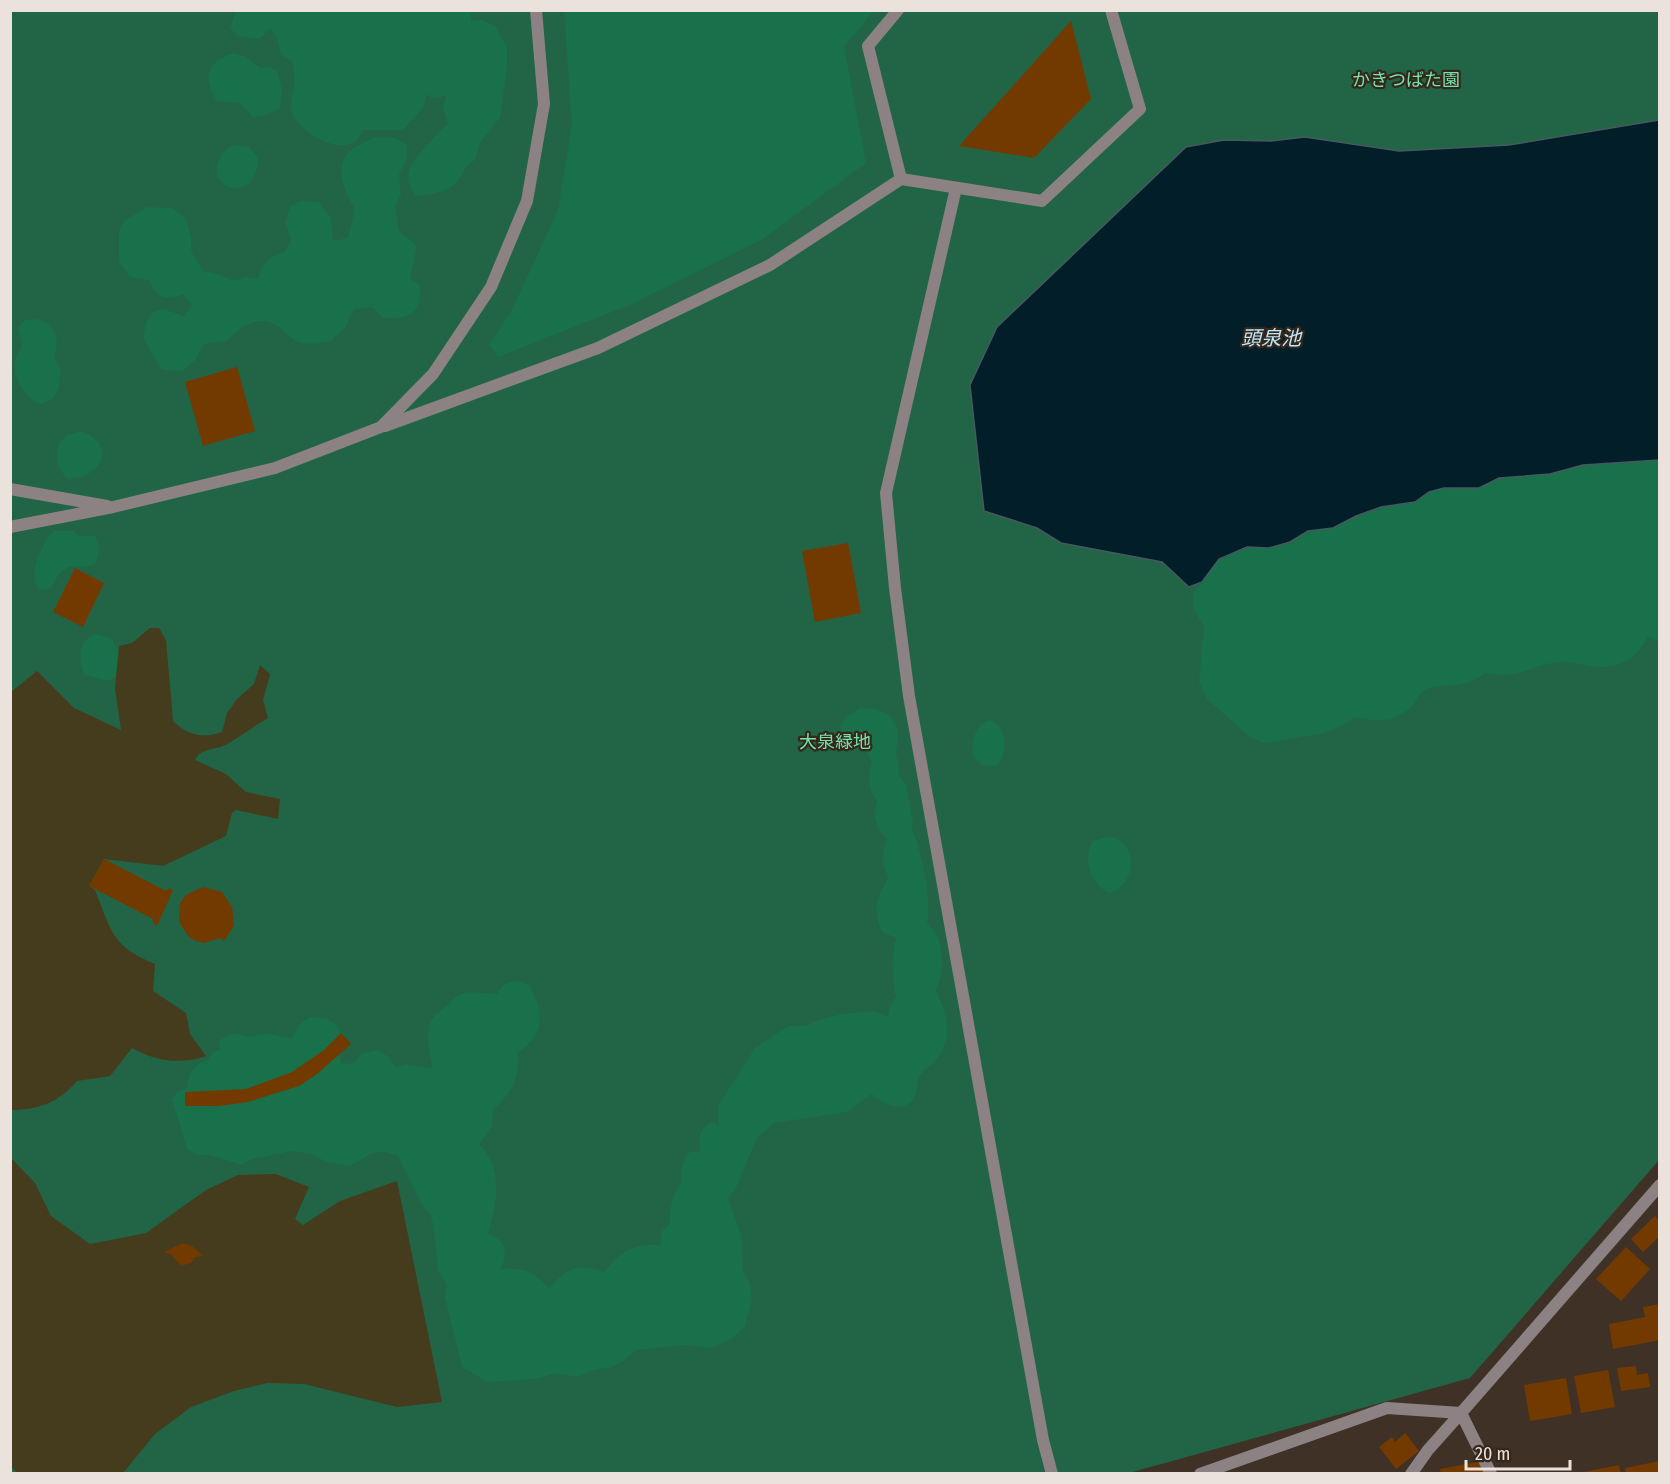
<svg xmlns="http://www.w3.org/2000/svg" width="1670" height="1484" viewBox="0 0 1670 1484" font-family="'Fira Sans Condensed','Noto Sans JP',sans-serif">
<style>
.green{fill:#216546}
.forest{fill:#18714b}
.sand{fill:#443c1c}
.water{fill:#011e29;stroke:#47595e;stroke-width:1.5}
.building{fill:#733a00}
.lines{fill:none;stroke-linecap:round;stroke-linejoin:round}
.pedestrian{stroke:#8c8283;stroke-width:12}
.minor{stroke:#8c8283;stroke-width:12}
.labels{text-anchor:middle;stroke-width:4.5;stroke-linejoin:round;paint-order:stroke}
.park-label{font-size:18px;fill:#74e4ac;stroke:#36271d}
.water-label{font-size:20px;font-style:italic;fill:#bce8fb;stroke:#36271d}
</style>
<rect width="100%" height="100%" fill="#403126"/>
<polygon class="green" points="10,11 1659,11 1659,1160 1470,1378 1129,1473 11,1473"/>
<g class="forest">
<path d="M236,11H471V21L482,20L495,26L507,47V68L500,118L480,143L475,160C463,168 466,168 460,178C451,192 431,195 416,196C399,175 413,160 428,144C435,137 440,130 448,124L443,108L446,95L434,99L426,94L424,107L403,130H362C355,163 302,136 293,115C287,102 295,91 295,79C294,73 293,67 292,61L281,55L277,38L271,28L259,39L238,36L230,28Z"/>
<polygon points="564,11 874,11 844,47 866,163 763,239 632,304 498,357 489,345 512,310 558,210 572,125"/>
<path d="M233,53L245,56L260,68L270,67L278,72L282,91L280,108L266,115L253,117L240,103L217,101C202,77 206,62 233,53Z"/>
<path d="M376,137L395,138L407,145L406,160L399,174L401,194L395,206L399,231L417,246L410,279L420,286C421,315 410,319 383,318L373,307L354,309L345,328L331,341C323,342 312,345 303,343C291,341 285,331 276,325C257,314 239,328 227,341L204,344L195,360L182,371L162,370L143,338L146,323L153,312L163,309L184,316L192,306L184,294C167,301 155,298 149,280L130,277L119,262V232L124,221L147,207L172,208L186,219L191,237V251L203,271L222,275L232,281L246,277L258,279C263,263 268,256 285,252L291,240L285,223L290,206L301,201L319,202L331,218L333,241L348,238L355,209C345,192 333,168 350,151C356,145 369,141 376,137Z"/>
<path d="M234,145L249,147L258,157V166L250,184C245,186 237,189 232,188C208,182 215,153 234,145Z"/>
<path d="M36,319C57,322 60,340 54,358L61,370C58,389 60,400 39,404C18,392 6,367 22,346L18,328L25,320Z"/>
<path d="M81,431C116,444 105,477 68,479C56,468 57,460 58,445L67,435Z"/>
<path d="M1659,460V642L1648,636C1638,657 1621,669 1596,667C1583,666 1571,660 1558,662C1528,666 1520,680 1485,673C1461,693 1439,680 1423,691C1418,695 1416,703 1411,707C1394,723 1376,722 1354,717L1342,726L1325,733L1264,743L1250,737L1208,700L1199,682L1204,626L1194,610L1193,594L1219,559L1247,547L1269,548L1290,542L1308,531L1333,528L1356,516L1381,507L1415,502L1429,492L1444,488H1479L1499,478L1550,474L1583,465Z"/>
<path d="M54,531H74L79,537L88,535L96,537L100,548L96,564L84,567L69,566L59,574L51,588L40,590C26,577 42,542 54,531Z"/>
<path d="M96,634L112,639L121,657L120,674L108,681L85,675C78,660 77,640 96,634Z"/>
<path d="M860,708C882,709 897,713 898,738C898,743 896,748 896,753C897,761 900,767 899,776L906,785L913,823L911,827C921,847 932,900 927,922C929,925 934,930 936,933C944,948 943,977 936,991C948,1015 954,1039 935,1061C931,1066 925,1069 921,1074C916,1079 918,1089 915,1096C906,1115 882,1105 872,1094L847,1112L774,1123L757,1138L736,1188L728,1198L741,1235L743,1271L750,1284L752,1299L745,1326L731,1339L711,1348L687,1345L636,1350L623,1361L610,1368L596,1369L577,1377L558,1373L534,1379L487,1382L462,1367L445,1297L447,1285L438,1271L434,1227L430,1214L421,1203L398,1156C371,1146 371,1156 350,1166L326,1162L312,1154L292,1151L251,1159L242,1165L210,1155H198L187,1149L172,1099L178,1091L187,1088C189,1071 194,1065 210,1059L213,1052L220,1050L219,1042C233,1029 235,1035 250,1037C254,1037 259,1034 264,1034C272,1033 283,1038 292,1038L298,1026L310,1017C351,1018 336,1038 341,1064L355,1063L361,1054L377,1050L389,1057L396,1068L405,1064L433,1069C430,1054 423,1031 433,1018C440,1010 448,1007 454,997L468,992L497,994L504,984L517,981L529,985C544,1011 546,1036 518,1052C518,1082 514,1090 493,1110L492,1127L479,1144C504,1168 497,1203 488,1234C504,1238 510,1255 500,1269C524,1267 532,1270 549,1288C569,1267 576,1263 605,1272C620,1251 634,1243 660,1245L662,1231L670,1224C669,1208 672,1195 682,1181C681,1168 681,1161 691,1151L700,1153C699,1137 698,1129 712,1122L719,1125L718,1106L755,1048L788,1026H806L815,1021L842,1014L861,1012H876L888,1017L890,1007L896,997C892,978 891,957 896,938L882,932C872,911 876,897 889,878C881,863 881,854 887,838C874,826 873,817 877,800C868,789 867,775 872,762L864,748L853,747L842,736L840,726L846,717Z"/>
<path d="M989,720C1008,725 1008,752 998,765C965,773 966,729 989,720Z"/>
<path d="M1109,836C1139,842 1138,884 1109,893C1090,884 1082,859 1093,841Z"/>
</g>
<g class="sand">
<path d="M150,628H159L166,640L173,721C187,735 203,739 222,732L227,713L237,699L254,684L260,665L270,674L263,700L268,718C254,726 241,736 227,744C216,751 203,746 195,760L226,774L246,792L280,799L278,819L236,810L232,813L226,836L163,866L104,859L89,886L95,890C111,930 112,947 155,964L153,991L186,1013L190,1034L206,1056C179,1065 156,1061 132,1048L110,1076L77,1081C59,1102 39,1110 11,1110V692L37,671L74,708L121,730L115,688L119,646L132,643Z"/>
<polygon points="11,1158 35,1183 51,1216 90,1244 146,1233 206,1190 238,1175 276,1174 309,1187 295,1219 303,1225 340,1201 397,1181 442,1402 397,1407 304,1384 267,1383 234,1391 191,1407 155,1434 123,1473 18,1473 11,1467"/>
</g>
<polygon class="water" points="1659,120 1659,460 1583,465 1550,474 1499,478 1479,488 1444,488 1429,492 1415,502 1381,507 1356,516 1333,528 1308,531 1290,542 1269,548 1247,547 1219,559 1202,582 1189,587 1162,562 1061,543 1037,528 984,511 970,385 997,327 1186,147 1224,140 1271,141 1305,137 1399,151 1509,145"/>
<g class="building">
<polygon points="1071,21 1091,99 1034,158 959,146"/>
<polygon points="237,367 255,431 203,446 185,382"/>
<polygon points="848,543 861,613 815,622 802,551"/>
<polygon points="75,568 104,583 83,627 53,612"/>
<polygon points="104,859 166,891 169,888 173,890 157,926 153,923 153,919 89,886"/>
<polygon points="203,887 222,892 232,907 234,926 224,941 220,938 204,943 196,941 188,936 179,922 180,903 186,895"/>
<polygon points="341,1033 351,1044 317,1074 299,1086 248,1102 219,1106 185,1106 185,1092 246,1089 292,1072 324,1050"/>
<polygon points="1655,1216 1660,1221 1660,1236 1643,1252 1631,1239"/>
<polygon points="183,1243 192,1246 203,1256 195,1257 191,1263 184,1265 179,1264 172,1255 164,1252"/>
<polygon points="1626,1247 1650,1269 1621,1301 1596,1279"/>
<polygon points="1660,1304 1660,1340 1613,1349 1609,1324 1645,1317 1643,1307"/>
<polygon points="1636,1366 1637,1375 1648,1373 1650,1387 1621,1391 1617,1368"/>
<polygon points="1608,1370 1615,1407 1581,1413 1574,1376"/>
<polygon points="1566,1378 1572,1414 1530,1421 1524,1385"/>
<polygon points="1405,1433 1419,1451 1396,1469 1379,1447 1392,1437 1395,1442"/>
<polygon points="1482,1461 1485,1474 1441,1474 1440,1469"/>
<polygon points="1660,1461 1660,1474 1626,1474 1625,1468"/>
<polygon points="1619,1465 1621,1474 1584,1474 1584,1472"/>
</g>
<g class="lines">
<g class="pedestrian">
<polyline points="898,10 868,46 901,179 1042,201 1140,109 1111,10"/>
<polyline points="956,188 886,493 895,588 909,696 1043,1440 1052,1474"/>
<polyline points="385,426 598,348 770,265 901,179"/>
<polyline points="10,489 107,506"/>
<polyline points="10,527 113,507 275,468 381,427 433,374 491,287 527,201 544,104 536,10"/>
</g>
<g class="minor">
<polyline points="1200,1474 1387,1408 1461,1413 1660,1185"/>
<polyline points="1411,1474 1428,1450 1461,1413 1491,1474"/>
</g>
</g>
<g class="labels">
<g class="park-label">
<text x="1406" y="86">かきつばた園</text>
<text x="835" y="748">大泉緑地</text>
</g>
<g class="water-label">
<text x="1271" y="345">頭泉池</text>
</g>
</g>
<rect width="1670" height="1484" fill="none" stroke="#ebe2db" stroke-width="24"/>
<path d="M1466 1460v9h104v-9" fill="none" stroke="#ebe2db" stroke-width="3"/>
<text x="1475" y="1460" font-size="18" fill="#ebe2db" stroke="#36271d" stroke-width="4.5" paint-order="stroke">20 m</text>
</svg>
